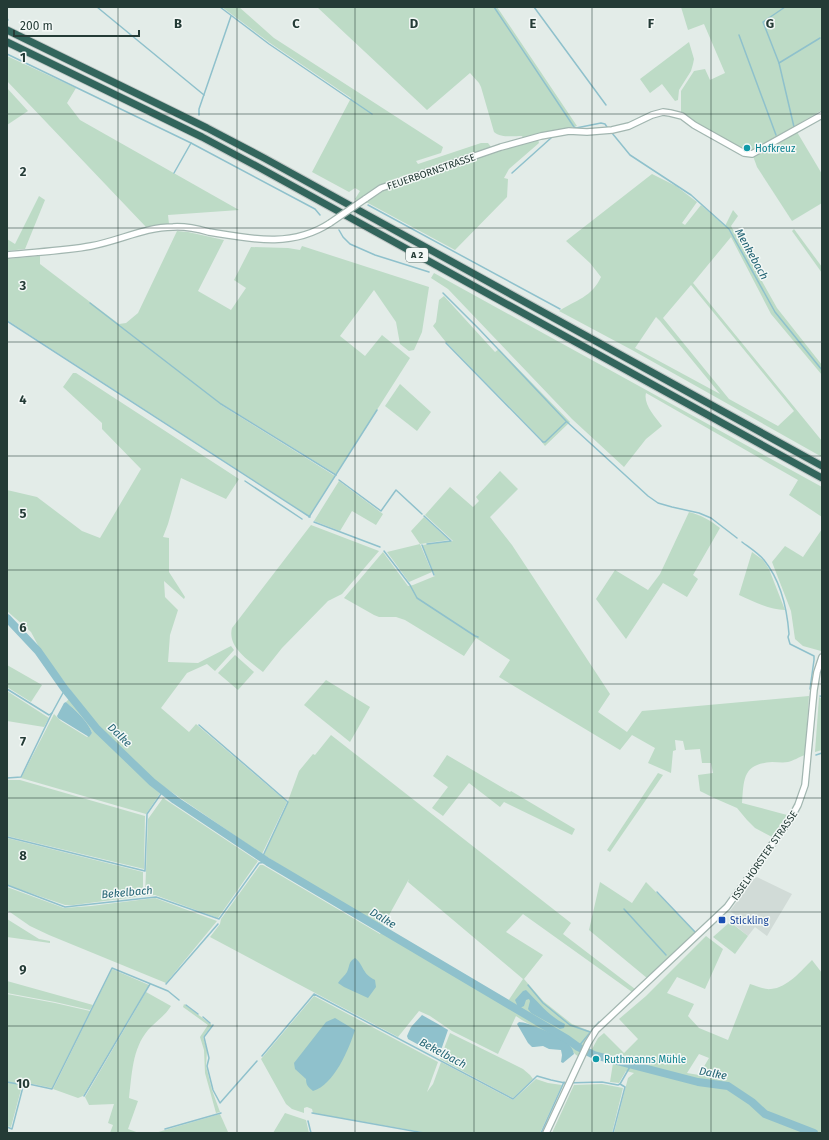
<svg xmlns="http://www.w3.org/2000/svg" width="829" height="1140" viewBox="0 0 829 1140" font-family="'Fira Sans',sans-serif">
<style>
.built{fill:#d1dbd7}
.green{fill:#bddbc6;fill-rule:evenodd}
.water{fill:#8fc1cc}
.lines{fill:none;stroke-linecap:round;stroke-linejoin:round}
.stream{stroke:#8fc1cc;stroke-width:1.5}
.river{stroke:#8fc1cc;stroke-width:8}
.secondary-casing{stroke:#a2b6b0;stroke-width:8}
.highway-casing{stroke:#c2c8c7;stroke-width:9}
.secondary{stroke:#fff;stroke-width:5.5}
.highway{stroke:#32655c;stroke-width:7}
.secondary-bridge-casing{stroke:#a2b6b0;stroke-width:8;stroke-linecap:butt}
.secondary-bridge{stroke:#fff;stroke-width:5.5}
.grid{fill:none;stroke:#243b36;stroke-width:1;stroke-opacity:0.55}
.culture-dot{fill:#0f9aa8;stroke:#f3f8f6;stroke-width:1.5}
.transit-dot{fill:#1a4fb4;stroke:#f3f8f6;stroke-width:1.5}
.labels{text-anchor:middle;stroke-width:3;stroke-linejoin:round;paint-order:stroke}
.shield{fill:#f3f8f6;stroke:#627470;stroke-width:1}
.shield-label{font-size:9px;font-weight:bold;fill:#243b36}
.culture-label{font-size:10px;fill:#0d838f;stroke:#f3f8f6;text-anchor:start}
.street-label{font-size:10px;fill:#243b36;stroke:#f3f8f6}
.transit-label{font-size:10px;fill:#164399;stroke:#f3f8f6;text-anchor:start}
.water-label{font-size:11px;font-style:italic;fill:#226373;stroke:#f3f8f6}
.grid-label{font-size:13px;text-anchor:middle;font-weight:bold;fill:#243b36;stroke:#f3f8f6;stroke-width:3;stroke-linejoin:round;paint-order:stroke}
</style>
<rect width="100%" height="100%" fill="#e3ece8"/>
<polygon class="built" points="757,877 792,894 767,936 755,927 748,936 736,926 741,919 730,911 754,879"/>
<g class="green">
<polygon points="222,7 239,7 274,38 443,147 441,153 416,161 418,164 481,143 488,143 491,147 380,185 357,201 355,199 360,191 355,188 349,192 312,172 351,98 270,43"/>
<path d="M317,7H497L577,126L523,138L522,136C513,136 501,138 494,132L481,87L479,83L470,73L427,110Z"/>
<polygon points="681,7 822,7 822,110 749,153 710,132 683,115 681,112 681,91 694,71 705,69 710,80 725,73 704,24 688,30"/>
<polygon points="689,42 694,59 693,64 691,71 679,90 678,100 675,101 662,84 650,93 640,79"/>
<polygon points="7,56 76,88 67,103 80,120 239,210 168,215 169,224 146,227 7,81"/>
<polygon points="7,88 28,111 7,125"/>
<polygon points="797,132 822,174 822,203 792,221 757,167 753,156"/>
<polygon points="538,139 539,143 509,169 504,178 508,179 507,197 455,250 366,202 383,191 493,152"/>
<path d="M652,174L676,186L697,202L682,223L685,225L701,205L725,226L733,210L738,216L731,226L777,308L822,365V375L771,314L731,237L693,283L822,441V457L632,350L559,311C576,300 592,297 601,277L590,263L566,241ZM691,285L794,411L778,426L729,399L663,318ZM656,317L660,321L720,394L635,348Z"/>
<polygon points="39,196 45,200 25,249 7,251 7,239 15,244"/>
<polygon points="794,229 822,267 822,273 792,231"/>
<polygon points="177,231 188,232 224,240 198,291 231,310 246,288 234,280 251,247 288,248 300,250 302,246 429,287 422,332 414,350 409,351 400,344 396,322 374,290 340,336 365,356 382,335 410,358 336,474 222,404 221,405 335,476 309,516 7,320 7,259 40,256 40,264 119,324 126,323 138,313"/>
<path d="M434,273L822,487V517L789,495L798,480L646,393C643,404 655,417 662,426L646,439L624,467L572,419L448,289L431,278Z"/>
<polygon points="444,296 495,352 499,349 570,422 545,446 541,441 542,440 445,341 433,326 436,322 439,300"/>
<polygon points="73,373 76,373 239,479 226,499 181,478 168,524 163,537 169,538 169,572 185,597 184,599 164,581 165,597 178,610 170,635 168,662 198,663 231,646 234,650 215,671 207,664 187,673 161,708 189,732 196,724 287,802 262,854 154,780 99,728 41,651 31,632 7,611 7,490 37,497 82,531 100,538 141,469 102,429 102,423 63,387"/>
<polygon points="400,384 431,412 417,431 385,406"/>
<path d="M500,471L518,489L490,517L512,545L610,694L598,712L627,732L642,711L809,696L805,755C799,757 793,761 788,762C783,763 777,762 772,762C743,764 744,778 742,803L787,815L772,837L755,828L747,820L737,808L714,798L700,791L698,775L713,773L711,763H702L700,749L685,750L683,741L675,740L676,750L673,751L671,773L648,763L655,748L632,735L620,750L499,677L510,660L476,638L464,656L405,620L396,617H379L374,615L344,598L383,552L408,586L413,585L435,576L422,545L453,541L425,515L450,487L473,507L479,501L476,497Z"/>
<polygon points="339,481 383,514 376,525 352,511 340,531 314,521"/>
<path d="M689,512C701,515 710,520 720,528L693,575L698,579L687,597L663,583L626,639L596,599L615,570L648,590L660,574Z"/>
<polygon points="424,517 449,540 420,544 432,572 409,582 387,552 420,544 411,531"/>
<path d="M311,525L379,551L342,594L328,601L282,648L263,672C250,661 227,648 232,628Z"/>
<polygon points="822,529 822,648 821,651 803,646 795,639 791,611 772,562 785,546 803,557"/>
<path d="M752,552L763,560L769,569L785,610C769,610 753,601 739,595Z"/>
<polygon points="235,655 254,672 238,690 218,673"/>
<polygon points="7,665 42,685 31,702 7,687"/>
<polygon points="326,680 370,707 350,742 304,705"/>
<polygon points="7,691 49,718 44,727 7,721"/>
<polygon points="819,697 822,699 822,750 815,752"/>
<path d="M70,698L96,730L150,784L161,792L146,814L21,778L54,714L61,721L87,737L92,733C88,721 75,710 66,702Z"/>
<path d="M331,735L571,923L563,934L635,989L632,992L523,914L506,932L543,955L524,979L543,1001L572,1024L590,1031L578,1056C573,1054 570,1046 565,1041C550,1032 530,1027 516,1016L498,1054L452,1031L430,1016L419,1011L398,1037L210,937L220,924L221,919L260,865H263L380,934L384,927L508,1001L523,979L408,882L409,879L383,926L325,893L264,855L288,801L299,771L313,754L315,755Z"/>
<polygon points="447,755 510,792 511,791 575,829 572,835 504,802 500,807 469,783 443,816 432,808 448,787 433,776"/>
<polygon points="658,773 663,775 610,852 607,850"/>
<polygon points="7,780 20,780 145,816 144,869 7,836"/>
<polygon points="163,798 258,861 218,918 155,895 145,896 148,819"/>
<polygon points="7,838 143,872 143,896 74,905 65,905 7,885"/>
<polygon points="600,882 632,903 646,882 695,932 647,978 589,930"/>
<polygon points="7,887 64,908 91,906 155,898 217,921 166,983 49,935 30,926 7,910"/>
<polygon points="7,919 39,939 50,941 50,943 7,937"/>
<polygon points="730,922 748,936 735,954 713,937"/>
<path d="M706,936L723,949L705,989L677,977L667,993L694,1004L688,1016L699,1028L728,1040L750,984C756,986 765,990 771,989C787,988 802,970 812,960L822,973V1133H614L628,1078L634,1073L626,1071L619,1083L610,1082L613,1063L605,1057L591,1051L598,1038L604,1033L624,1053L638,1039L619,1019L646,996ZM699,1054L709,1058L699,1075L687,1073Z"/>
<polygon points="112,969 149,985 83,1096 78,1098 53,1089"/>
<polygon points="7,981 93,1005 90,1010 55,1002 7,993"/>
<path d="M146,992L171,1006C165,1016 155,1022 148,1030C132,1049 132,1075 129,1098L138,1101L128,1129L139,1133H110L113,1125L108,1123L114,1104L89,1105L85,1097Z"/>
<polygon points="7,994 55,1003 90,1011 52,1088 23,1082 11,1127 7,1126"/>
<polygon points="314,996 438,1062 427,1092 433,1084 441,1062 513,1100 536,1079 548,1083 562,1085 540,1133 428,1133 313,1113 312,1109 307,1107 304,1108 304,1113 292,1109 286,1104 261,1059"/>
<polygon points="184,1004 212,1025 203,1037 207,1050 206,1066 212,1090 220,1112 216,1113 205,1073 204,1050 200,1037 208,1025 183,1007"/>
<polygon points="450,1033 523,1069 530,1075 533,1079 513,1098 440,1059"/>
<polygon points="602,1084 623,1088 612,1133 552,1133 574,1085"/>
<polygon points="285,1113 306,1120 309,1133 273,1133"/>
<polygon points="220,1114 228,1132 226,1133 155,1133"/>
</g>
<g class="water">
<path d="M66,702C75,710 88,721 92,733L89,737L58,718L57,716L64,703Z"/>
<path d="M355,958C364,965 362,974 375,980L376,987L368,998L344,987L338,983C340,979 345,976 347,972C350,966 348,962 355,958Z"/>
<path d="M526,990C538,1002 550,1017 565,1024L564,1028L560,1029L531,1013L528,1009L530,1001L529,999L526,1000L524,1006L520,1008L518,1007L515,1000L523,991Z"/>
<polygon points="422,1015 438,1024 448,1030 439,1056 408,1039 407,1036 411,1027"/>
<path d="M335,1018L355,1030C349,1049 334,1085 313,1091C308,1087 306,1085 306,1079L295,1069L294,1063L326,1022Z"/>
<path d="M519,1022C528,1022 559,1036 566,1042C570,1045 573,1049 574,1054L563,1063L561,1062L562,1055L561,1050L549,1049L543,1046L534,1047H532L528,1043L517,1024Z"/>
</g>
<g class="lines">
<g class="stream">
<polyline points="97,7 204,95"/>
<polyline points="220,7 269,44 372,114"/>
<polyline points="494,7 574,127 576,128 601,123 605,124 607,127"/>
<polyline points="534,7 606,105"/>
<polyline points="785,7 763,22 779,63 794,127"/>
<polyline points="7,18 8,20"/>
<polyline points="739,35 776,135"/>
<polyline points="7,54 191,143 315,209 320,215"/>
<polyline points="779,63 820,38"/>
<polyline points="199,115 199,109 231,16"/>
<polyline points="612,133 630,155 691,195 729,229 775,312 822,370"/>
<polyline points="174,173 191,143"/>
<polyline points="512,173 551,138"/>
<polyline points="368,205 560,309"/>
<polyline points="339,230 343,237 350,244 375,255 429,272"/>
<polyline points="443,293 479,329 566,421 648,496 658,503 672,507 699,513 711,518 737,538"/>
<polyline points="90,303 221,404 336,475"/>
<polyline points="7,321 310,517"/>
<polyline points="446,343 543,442 545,442 566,422"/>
<polyline points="339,480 381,511 396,490 422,514"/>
<polyline points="245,481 302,519"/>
<polyline points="424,516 451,541 427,544"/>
<polyline points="309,517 377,410"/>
<polyline points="314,522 380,547"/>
<path d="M742,542C750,548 758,553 764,560C781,581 787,608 789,634L788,637L790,644L814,656V660L810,689"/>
<polyline points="422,545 434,575"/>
<polyline points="384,551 410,585 417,598 475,636 478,637"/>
<polyline points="7,689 49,715 52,713 64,691 66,690"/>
<polyline points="820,696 822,697"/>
<polyline points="199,725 288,802 262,858"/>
<polyline points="816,755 822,753"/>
<polyline points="7,778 21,777 52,713"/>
<polyline points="7,837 145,871 147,814 163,791"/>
<polyline points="7,885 65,907 156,897 219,919 259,863 268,862"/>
<polyline points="657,892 696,933 677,950"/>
<polyline points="624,909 666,955"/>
<polyline points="166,984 218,924"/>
<polyline points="528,985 543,1003 570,1025 590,1032"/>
<polyline points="186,1005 198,1014"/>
<polyline points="203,1017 210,1023"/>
<polyline points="213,1025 204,1037 209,1058 207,1066 213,1090 220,1103 257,1061"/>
<polyline points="578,1047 599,1022"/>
<polyline points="262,1056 314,994 513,1099 537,1076 551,1080 565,1083 602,1082 618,1085 620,1084 631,1065"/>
<polyline points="7,1082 18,1084"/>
<polyline points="84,1096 150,984"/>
<polyline points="312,1113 424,1133"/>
<polyline points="308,1121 311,1133"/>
<polyline points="7,1127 12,1129 24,1083 52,1089 112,968 168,991 179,1000"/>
<polyline points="165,1129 221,1113"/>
<polyline points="541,1133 564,1082"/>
<polyline points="613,1133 625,1087 620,1084"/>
</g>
<polyline class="river" points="7,618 38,651 64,688 97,729 152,782 175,800 268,862 567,1039 578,1047 594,1055 613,1060 698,1082 728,1086 752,1102 765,1114 814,1133"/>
<defs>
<g id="secondary">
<polyline points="365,199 381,188 501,147 541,136 569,131 587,132 612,130 629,126 652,115 663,112 670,113 682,116 694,125 744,153 752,154 822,115"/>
<path d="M7,255C35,252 64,251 91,246C119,241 145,227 173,227C186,226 198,229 209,232C251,239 292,248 330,223"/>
<polyline points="546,1133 588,1043 596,1030 727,907 791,818 798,805 805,785 814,690 817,672 822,657"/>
</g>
<g id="highway">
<polyline points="7,30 207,128 264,158 822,466"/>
<polyline points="7,42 202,137 260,168 822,478"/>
</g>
</defs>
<use href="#secondary" class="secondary-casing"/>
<use href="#highway" class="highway-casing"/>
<use href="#secondary" class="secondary"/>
<use href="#highway" class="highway"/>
<defs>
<polyline id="secondary-bridge" points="330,223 365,199"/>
</defs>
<use href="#secondary-bridge" class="secondary-bridge-casing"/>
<use href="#secondary-bridge" class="secondary-bridge"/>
</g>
<path class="grid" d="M118,7V1133M237,7V1133M355,7V1133M474,7V1133M592,7V1133M711,7V1133M7,114H822M7,228H822M7,342H822M7,456H822M7,570H822M7,684H822M7,798H822M7,912H822M7,1026H822"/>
<g class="culture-dot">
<circle cx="747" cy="148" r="4"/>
<circle cx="596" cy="1059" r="4"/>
</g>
<rect class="transit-dot" x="718" y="916" width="8" height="8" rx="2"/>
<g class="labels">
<rect class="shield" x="406" y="248" width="22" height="14" rx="3"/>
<g class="shield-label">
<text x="417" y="258">A 2</text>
</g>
<g class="culture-label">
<text x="755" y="152">Hofkreuz</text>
<text x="604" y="1063">Ruthmanns Mühle</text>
</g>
<g class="street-label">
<text transform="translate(431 171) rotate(-19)" y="4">FEUERBORNSTRASSE</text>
<text transform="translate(764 855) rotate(-55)" y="4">ISSELHORSTER STRASSE</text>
</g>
<g class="transit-label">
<text x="730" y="924">Stickling</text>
</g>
<g class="water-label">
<text transform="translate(752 254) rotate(61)" y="4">Menkebach</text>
<text transform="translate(120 735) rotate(44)" y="4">Dalke</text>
<text transform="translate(127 892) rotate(-5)" y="4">Bekelbach</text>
<text transform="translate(383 918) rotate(31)" y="4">Dalke</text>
<text transform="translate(443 1053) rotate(28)" y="4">Bekelbach</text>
<text transform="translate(713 1073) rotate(11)" y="4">Dalke</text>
</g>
</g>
<g class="grid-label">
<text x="178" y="28">B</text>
<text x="296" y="28">C</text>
<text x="414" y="28">D</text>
<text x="533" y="28">E</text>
<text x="651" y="28">F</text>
<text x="770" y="28">G</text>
<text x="23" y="62">1</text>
<text x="23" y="176">2</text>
<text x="23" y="290">3</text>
<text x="23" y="404">4</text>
<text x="23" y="518">5</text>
<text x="23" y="632">6</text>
<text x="23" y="746">7</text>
<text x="23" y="860">8</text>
<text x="23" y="974">9</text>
<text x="23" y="1088">10</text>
</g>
<rect width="829" height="1140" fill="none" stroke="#243b36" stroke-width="16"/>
<path d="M14 30v6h125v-6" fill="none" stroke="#243b36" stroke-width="2"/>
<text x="20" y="30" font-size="12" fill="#243b36" stroke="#f3f8f6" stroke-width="3" paint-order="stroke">200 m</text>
</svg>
